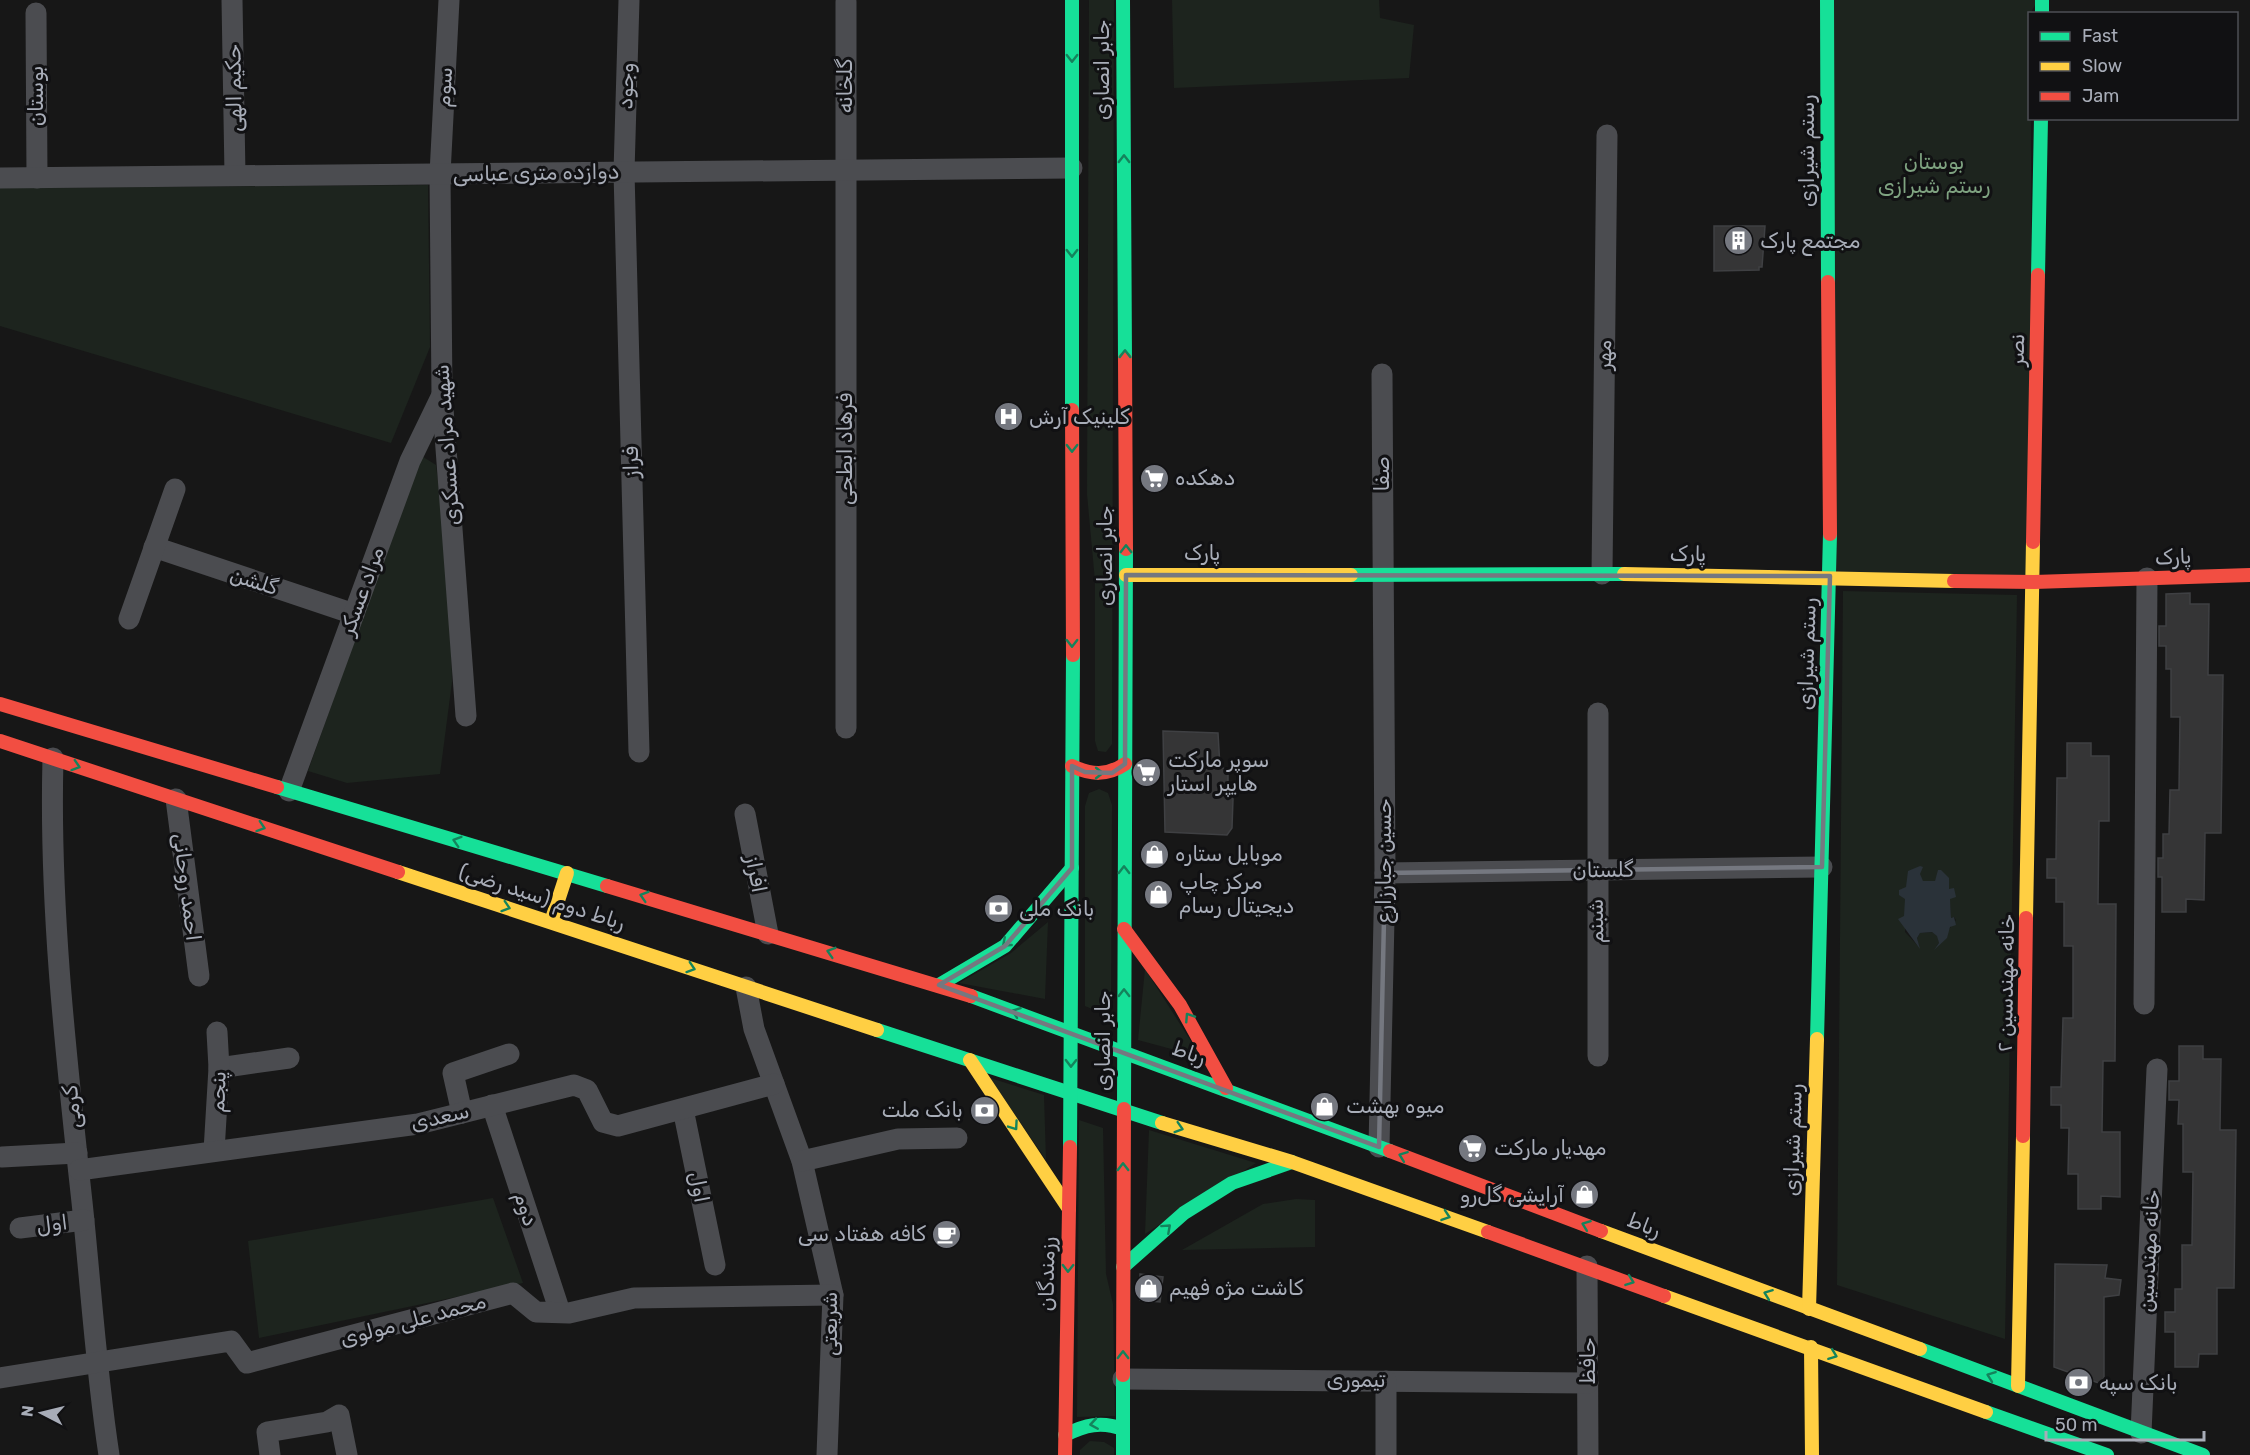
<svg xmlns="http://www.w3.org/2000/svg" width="2250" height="1455" viewBox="0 0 2250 1455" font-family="Rubik,Vazirmatn,sans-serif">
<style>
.green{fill:#1d241e;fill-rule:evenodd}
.water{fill:#2a3239}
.building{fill:#353536;stroke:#3f4043;stroke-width:1.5}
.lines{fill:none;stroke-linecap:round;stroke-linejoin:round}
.street{stroke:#4b4c50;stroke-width:21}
.fast{stroke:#16e098;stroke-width:14}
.slow{stroke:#ffcf43;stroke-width:14}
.jam{stroke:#f24e42;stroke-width:14}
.oneway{stroke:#14835c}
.marked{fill:none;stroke:#757880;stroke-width:4.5;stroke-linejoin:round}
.labels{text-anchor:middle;stroke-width:6;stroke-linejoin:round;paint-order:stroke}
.street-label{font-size:21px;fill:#a8adb8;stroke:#111113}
.park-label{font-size:21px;fill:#7fa381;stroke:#111113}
.poi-label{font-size:21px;fill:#a8adb8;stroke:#111113;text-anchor:start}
</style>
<rect width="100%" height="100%" fill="#171717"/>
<g class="green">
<polygon points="1089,0 1114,0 1112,744 1106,752 1098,751 1095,741 1095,581 1087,494"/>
<polygon points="1172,0 1379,0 1380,18 1414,25 1409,78 1174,88"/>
<polygon points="1827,0 2038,0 2030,14 2034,582 1830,576"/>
<polygon points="428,185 430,347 391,443 0,326 0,188"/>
<polygon points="420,455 436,465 450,584 452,682 440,774 347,783 308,771"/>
<path d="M1843,591L2017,595L2005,1339L1837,1285ZM1920,866V878L1923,881H1935L1938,876L1949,889L1951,918L1954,917L1956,920L1935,948L1939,943L1938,936L1932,932L1920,933L1917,938L1919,947L1905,932L1906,887Z"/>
<polygon points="1099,789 1108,793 1112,805 1111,1007 1099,1012 1085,1006 1085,806 1089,793"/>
<polygon points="1048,922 1045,999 959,983 1011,953"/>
<polygon points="1145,969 1201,1057 1138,1040"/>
<polygon points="990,1078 1044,1095 1046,1160"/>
<polygon points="1079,1120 1103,1128 1106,1274 1113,1304 1115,1416 1077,1417"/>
<polygon points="1149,1130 1256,1163 1145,1234"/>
<polygon points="493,1198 523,1283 259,1338 248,1241"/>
<polygon points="1296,1199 1315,1200 1315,1247 1182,1250 1263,1204"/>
<polygon points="1090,1441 1104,1442 1114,1448 1114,1455 1080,1455 1080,1450"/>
</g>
<polygon class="water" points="1920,866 1923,867 1920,874 1923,881 1935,881 1938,870 1941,870 1949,878 1949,889 1954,888 1956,897 1950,899 1951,918 1954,917 1956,925 1950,927 1947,938 1934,950 1939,943 1937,936 1932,932 1920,933 1917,938 1920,949 1898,919 1904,916 1905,899 1899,895 1899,890 1906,887 1908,871"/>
<g class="building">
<polygon points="1714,226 1765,226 1762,267 1759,267 1759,270 1714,271"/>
<polygon points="2190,593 2190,604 2209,604 2208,675 2223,675 2221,833 2205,833 2204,900 2186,899 2186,912 2162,912 2162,877 2158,877 2158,858 2163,858 2163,834 2169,834 2170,790 2179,790 2180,717 2171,717 2171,669 2166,669 2166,646 2159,646 2159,626 2166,626 2166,594"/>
<polygon points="1163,731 1218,733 1220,767 1228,770 1228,790 1233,799 1232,828 1227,835 1165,832"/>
<polygon points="2067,743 2091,743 2091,756 2109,756 2109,821 2099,821 2098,904 2116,904 2115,1061 2103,1061 2102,1132 2120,1132 2120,1197 2101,1196 2101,1209 2078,1209 2078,1174 2068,1174 2069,1128 2061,1128 2061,1105 2051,1105 2051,1087 2061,1087 2063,1018 2073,1018 2073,946 2064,946 2064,902 2056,902 2056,878 2047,878 2047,859 2056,859 2057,778 2067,778"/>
<polygon points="2179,1046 2203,1046 2203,1059 2221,1059 2220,1130 2236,1130 2234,1288 2217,1288 2217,1354 2199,1354 2198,1367 2175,1367 2175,1332 2165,1332 2165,1312 2175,1312 2175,1289 2182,1289 2182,1245 2192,1245 2193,1172 2183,1172 2183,1124 2178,1124 2179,1100 2169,1100 2169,1081 2179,1081"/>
<polygon points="2055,1264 2107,1265 2105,1278 2121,1280 2119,1295 2104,1297 2104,1385 2054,1367"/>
<polygon points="1140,1274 1163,1277 1160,1302 1140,1300"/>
</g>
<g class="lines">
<g class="street">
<polyline points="232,0 235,175"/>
<polyline points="449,0 440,174 442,395 466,716"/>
<polyline points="629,0 624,172 639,752"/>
<polyline points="846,2 846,728"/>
<polyline points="36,13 37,178"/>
<polyline points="0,178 1072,168"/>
<polyline points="154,547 354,614"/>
<polyline points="1602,574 1607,135"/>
<polyline points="129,619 175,489"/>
<path d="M53,758C49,907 66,1055 82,1202C91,1287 96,1371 109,1455"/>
<polyline points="289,791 410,461 441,397"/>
<polyline points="176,799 199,976"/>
<polyline points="745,814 768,934"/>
<polyline points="1385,873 1822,867"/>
<polyline points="746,987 754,1029 802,1161 833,1295 827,1455"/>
<polyline points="2144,1004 2147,578"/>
<polyline points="1598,1056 1598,713"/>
<polyline points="219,1068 289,1058"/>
<polyline points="492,1105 560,1312"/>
<polyline points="683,1109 715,1265"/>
<polyline points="462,1113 453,1073 509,1054"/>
<polyline points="1379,1147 1385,873 1382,374"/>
<polyline points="214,1151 219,1068 217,1032"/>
<polyline points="2,1157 77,1153"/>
<polyline points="802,1161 898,1139 957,1138"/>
<polyline points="79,1170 418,1124 574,1085 587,1090 603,1122 618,1126 774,1084"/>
<polyline points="20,1228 84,1220"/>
<polyline points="1587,1266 1588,1455"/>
<polyline points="0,1378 231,1341 247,1363 513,1293 536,1312 569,1313 634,1298 833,1295"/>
<polyline points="1123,1379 1588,1383"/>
<polyline points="1386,1381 1386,1455"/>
<polyline points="2141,1433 2157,1069"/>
<polyline points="270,1455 267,1432 327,1422 339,1415 347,1455"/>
</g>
<g class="fast">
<polyline points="1072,0 1072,410"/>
<polyline points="1123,0 1125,359"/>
<polyline points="1827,0 1828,282"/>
<polyline points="2042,0 2042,14"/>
<polyline points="2038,275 2041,118"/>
<polyline points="1351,575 1624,574"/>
<polyline points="277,787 607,886"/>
<polyline points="939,985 1005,946 1072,868"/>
<polyline points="971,996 1390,1151"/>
<polyline points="877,1030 1162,1123"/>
<polyline points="1817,1039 1830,534"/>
<polyline points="1124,1109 1126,549"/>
<polyline points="1070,1147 1073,655"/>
<polyline points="1123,1267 1184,1213 1232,1183 1292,1162"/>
<polyline points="1920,1349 2203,1455"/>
<polyline points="1986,1412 2107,1455"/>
<path d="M1065,1435C1085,1425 1101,1421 1123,1429"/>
<polyline points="1123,1455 1123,1375"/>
</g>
<g class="slow">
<polyline points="1624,574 1954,581"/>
<polyline points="1126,575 1351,575"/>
<polyline points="398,872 877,1030"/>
<polyline points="2026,918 2033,542"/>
<polyline points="551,922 567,873"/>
<polyline points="970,1060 1069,1209"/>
<polyline points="1162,1123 1292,1162 1488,1232"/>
<polyline points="1601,1231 1920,1349"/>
<polyline points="1664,1296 1986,1412"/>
<polyline points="1809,1309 1817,1039"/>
<polyline points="1811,1347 1812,1455"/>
<polyline points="2018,1386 2023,1136"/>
</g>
<g class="jam">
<polyline points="1828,282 1830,534"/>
<polyline points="1125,359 1126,549"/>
<polyline points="1072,410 1073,655"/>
<polyline points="2033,542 2038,275"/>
<polyline points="1954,581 2034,582 2250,575"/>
<polyline points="0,704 277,787"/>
<polyline points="0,741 398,872"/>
<path d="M1072,766C1091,775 1107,776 1125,764"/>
<polyline points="607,886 971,996"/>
<polyline points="1124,929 1180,1005 1226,1088"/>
<polyline points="2023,1136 2026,918"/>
<polyline points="1390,1151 1601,1231"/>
<polyline points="1488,1232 1664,1296"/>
<polyline points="1123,1375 1124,1109"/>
<polyline points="1065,1455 1070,1147"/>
</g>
</g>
<defs><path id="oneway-chevron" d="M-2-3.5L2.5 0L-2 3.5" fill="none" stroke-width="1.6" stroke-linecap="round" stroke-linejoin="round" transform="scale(1.5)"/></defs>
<g class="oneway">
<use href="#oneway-chevron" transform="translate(1072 58) rotate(90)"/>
<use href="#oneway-chevron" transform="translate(1124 159) rotate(-90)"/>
<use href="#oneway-chevron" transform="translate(1072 253) rotate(90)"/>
<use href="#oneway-chevron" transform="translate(1125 354) rotate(-90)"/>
<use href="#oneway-chevron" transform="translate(1072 448) rotate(90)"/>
<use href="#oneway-chevron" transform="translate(1126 549) rotate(-90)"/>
<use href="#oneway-chevron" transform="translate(1072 643) rotate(90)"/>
<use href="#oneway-chevron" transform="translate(76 766) rotate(18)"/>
<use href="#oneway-chevron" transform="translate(1099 773)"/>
<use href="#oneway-chevron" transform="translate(261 827) rotate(18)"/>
<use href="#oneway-chevron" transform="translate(457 841) rotate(-163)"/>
<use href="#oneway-chevron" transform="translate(1124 870) rotate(-90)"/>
<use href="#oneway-chevron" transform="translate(644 896) rotate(-163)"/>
<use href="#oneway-chevron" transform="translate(506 907) rotate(18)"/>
<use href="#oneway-chevron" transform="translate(1006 943) rotate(139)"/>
<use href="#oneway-chevron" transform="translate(831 952) rotate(-163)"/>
<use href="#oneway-chevron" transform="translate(691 968) rotate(18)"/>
<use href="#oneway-chevron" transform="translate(1124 993) rotate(-90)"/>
<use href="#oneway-chevron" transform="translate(1016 1012) rotate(-160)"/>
<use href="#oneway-chevron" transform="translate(1189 1017) rotate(-123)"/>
<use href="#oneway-chevron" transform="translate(1071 1063) rotate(91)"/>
<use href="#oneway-chevron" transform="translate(1014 1126) rotate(55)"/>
<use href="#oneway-chevron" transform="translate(1179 1128) rotate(17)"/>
<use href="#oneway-chevron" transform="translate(1403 1156) rotate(-159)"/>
<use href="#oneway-chevron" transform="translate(1123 1167) rotate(-90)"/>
<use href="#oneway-chevron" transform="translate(1446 1216) rotate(19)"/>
<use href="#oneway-chevron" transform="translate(1586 1225) rotate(-159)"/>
<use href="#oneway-chevron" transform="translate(1167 1228) rotate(-42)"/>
<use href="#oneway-chevron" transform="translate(1068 1268) rotate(91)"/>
<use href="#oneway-chevron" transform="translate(1630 1281) rotate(20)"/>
<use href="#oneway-chevron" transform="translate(1768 1294) rotate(-159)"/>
<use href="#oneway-chevron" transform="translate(1123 1355) rotate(-90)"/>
<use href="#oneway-chevron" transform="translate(1833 1355) rotate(21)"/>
<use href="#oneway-chevron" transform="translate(1991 1376) rotate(-160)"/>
<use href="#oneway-chevron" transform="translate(1094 1424) rotate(171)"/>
</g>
<path class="marked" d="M1126,575L1830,576L1822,867L1385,873L1379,1147L939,985L1005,946L1072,868V766L1085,772L1112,773L1125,764Z"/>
<defs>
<symbol id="building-disc" viewBox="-11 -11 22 22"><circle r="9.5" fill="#757880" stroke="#111113"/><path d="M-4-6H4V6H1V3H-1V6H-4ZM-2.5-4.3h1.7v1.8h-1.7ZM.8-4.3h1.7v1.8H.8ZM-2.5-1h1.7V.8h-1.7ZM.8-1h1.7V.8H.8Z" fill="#fff"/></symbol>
<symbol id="hospital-disc" viewBox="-11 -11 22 22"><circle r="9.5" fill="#757880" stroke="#111113"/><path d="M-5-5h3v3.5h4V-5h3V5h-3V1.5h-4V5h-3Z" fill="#fff"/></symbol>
<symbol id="supermarket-disc" viewBox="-11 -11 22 22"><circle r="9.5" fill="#757880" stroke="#111113"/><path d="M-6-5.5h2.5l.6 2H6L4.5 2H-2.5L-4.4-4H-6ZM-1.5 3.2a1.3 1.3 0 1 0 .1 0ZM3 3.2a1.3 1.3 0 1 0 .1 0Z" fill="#fff"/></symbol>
<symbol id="shop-disc" viewBox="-11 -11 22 22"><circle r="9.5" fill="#757880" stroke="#111113"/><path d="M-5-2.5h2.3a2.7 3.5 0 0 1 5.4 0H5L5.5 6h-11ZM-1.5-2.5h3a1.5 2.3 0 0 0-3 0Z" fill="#fff"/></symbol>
<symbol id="bank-disc" viewBox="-11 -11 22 22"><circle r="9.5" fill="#757880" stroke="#111113"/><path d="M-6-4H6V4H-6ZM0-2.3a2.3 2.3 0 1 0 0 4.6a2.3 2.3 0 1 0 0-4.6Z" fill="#fff"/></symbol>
<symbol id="cafe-disc" viewBox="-11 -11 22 22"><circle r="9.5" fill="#757880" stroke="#111113"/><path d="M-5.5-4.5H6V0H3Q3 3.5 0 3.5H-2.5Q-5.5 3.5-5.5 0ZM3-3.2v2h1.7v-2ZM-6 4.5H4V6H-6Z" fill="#fff"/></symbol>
</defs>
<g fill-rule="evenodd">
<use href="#building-disc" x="1722" y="224" width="33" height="33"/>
<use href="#hospital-disc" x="992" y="400" width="33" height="33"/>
<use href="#supermarket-disc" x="1138" y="462" width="33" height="33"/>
<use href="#supermarket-disc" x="1130" y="756" width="33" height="33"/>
<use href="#shop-disc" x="1138" y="838" width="33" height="33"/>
<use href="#shop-disc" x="1142" y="878" width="33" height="33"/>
<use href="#bank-disc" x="982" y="892" width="33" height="33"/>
<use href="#shop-disc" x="1308" y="1090" width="33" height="33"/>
<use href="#bank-disc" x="968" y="1094" width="33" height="33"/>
<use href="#supermarket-disc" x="1456" y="1132" width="33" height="33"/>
<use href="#shop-disc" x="1568" y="1178" width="33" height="33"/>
<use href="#cafe-disc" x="930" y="1218" width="33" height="33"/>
<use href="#shop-disc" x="1132" y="1272" width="33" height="33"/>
<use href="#bank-disc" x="2062" y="1366" width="33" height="33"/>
</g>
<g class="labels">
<g class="street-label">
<text transform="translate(1102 70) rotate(-90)" y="7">جابر انصاری</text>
<text transform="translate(626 86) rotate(-88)" y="7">وجود</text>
<text transform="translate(845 86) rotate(-90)" y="7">گلخانه</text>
<text transform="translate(444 87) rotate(-87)" y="7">سوم</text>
<text transform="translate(234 88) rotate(-91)" y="7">حکیم الهی</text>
<text transform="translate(36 96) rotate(-90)" y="7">بوستان</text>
<text transform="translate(1807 151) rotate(-90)" y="7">رستم شیرازی</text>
<text transform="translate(536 173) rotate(-1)" y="7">دوازده متری عباسی</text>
<text transform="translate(2017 350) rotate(-89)" y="7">نصر</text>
<text transform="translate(1604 355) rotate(-89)" y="7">مهر</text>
<text transform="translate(447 445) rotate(-94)" y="7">شهید مراد عسکری</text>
<text transform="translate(845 449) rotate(-90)" y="7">فرهاد ابطحی</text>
<text transform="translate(631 462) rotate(-91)" y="7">فراز</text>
<text transform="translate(1382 474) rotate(-90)" y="7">صفا</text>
<text x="1202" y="560">پارک</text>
<text transform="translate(1688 554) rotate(1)" y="7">پارک</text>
<text transform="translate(1105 556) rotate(-90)" y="7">جابر انصاری</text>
<text transform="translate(2173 557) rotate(-2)" y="7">پارک</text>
<text transform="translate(254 581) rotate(18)" y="7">گلشن</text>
<text transform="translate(362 591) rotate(-70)" y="7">مراد عسکر</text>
<text transform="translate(1807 654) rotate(-88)" y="7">رستم شیرازی</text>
<text transform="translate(1384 861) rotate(-90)" y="7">حسین جبارزارع</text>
<text transform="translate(1603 870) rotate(-1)" y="7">گلستان</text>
<text transform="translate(756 874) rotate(79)" y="7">افراز</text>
<text transform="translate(187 887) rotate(83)" y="7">احمد روحانی</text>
<text transform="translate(542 897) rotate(18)" y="7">رباط دوم (سید رضی)</text>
<text transform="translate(1596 921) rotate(-91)" y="7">شبنم</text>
<text transform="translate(2006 983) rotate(-89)" y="7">خانه مهندسین ۲</text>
<text transform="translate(1103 1041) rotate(-90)" y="7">جابر انصاری</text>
<text transform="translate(1189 1053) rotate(19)" y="7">رباط</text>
<text transform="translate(218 1092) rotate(-88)" y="7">پنجم</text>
<text transform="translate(72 1107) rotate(-96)" y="7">کرمی</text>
<text transform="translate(440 1117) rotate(-13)" y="7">سعدی</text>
<text transform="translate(1793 1140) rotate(-88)" y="7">رستم شیرازی</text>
<text transform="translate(699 1187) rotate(79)" y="7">اول</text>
<text transform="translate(526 1209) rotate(72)" y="7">دوم</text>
<text transform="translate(52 1224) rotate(-7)" y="7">اول</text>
<text transform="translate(1644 1225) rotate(21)" y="7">رباط</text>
<text transform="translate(2149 1251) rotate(-87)" y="7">خانه مهندسین</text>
<text transform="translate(1047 1274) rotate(-89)" y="7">رزمندگان</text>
<text transform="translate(413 1320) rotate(-15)" y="7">محمد علی مولوی</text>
<text transform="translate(830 1324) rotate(-90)" y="7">شریعتی</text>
<text transform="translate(1588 1361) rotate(-90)" y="7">حافظ</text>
<text x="1356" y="1387">تیموری</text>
</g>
<g class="park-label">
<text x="1934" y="169">بوستان<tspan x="1934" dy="24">رستم شیرازی</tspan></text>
</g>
<g class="poi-label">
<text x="1760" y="248">مجتمع پارک</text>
<text x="1029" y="424">کلینیک آرش</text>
<text x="1175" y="485">دهکده</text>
<text x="1168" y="767">سوپر مارکت<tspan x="1168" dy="24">هایپر استار</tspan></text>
<text x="1175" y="861">موبایل ستاره</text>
<text x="1179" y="889">مرکز چاپ<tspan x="1179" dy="24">دیجیتال رسام</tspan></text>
<text x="1019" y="916">بانک ملی</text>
<text x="1346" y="1113">میوه بهشت</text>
<text x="963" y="1117" text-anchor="end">بانک ملت</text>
<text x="1494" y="1155">مهدیار مارکت</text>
<text x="1564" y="1202" text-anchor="end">آرایشی گل‌رو</text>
<text x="926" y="1241" text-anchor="end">کافه هفتاد سی</text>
<text x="1169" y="1295">کاشت مژه فهیم</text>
<text x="2099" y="1390">بانک سپه</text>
</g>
</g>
<rect x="2028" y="12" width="210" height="108" fill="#111113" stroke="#4d4f55" stroke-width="1.5"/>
<rect x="2040" y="32" width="30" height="9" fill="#16e098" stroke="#4d4f55" stroke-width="1.5"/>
<text x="2082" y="42" font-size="18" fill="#a8adb8">Fast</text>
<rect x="2040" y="62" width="30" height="9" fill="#ffcf43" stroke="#4d4f55" stroke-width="1.5"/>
<text x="2082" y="72" font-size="18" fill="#a8adb8">Slow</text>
<rect x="2040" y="92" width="30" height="9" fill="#f24e42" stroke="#4d4f55" stroke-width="1.5"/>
<text x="2082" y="102" font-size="18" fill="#a8adb8">Jam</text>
<g transform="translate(42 1413) rotate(277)" stroke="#111113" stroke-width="4.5" paint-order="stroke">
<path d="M0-4.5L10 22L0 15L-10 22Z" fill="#a8adb8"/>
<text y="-9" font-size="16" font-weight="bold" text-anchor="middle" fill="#a8adb8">N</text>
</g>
<path d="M2046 1431v9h158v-9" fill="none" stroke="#a8adb8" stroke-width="3"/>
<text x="2055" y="1431" font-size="18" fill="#a8adb8" stroke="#111113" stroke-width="4.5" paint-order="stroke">50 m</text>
</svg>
